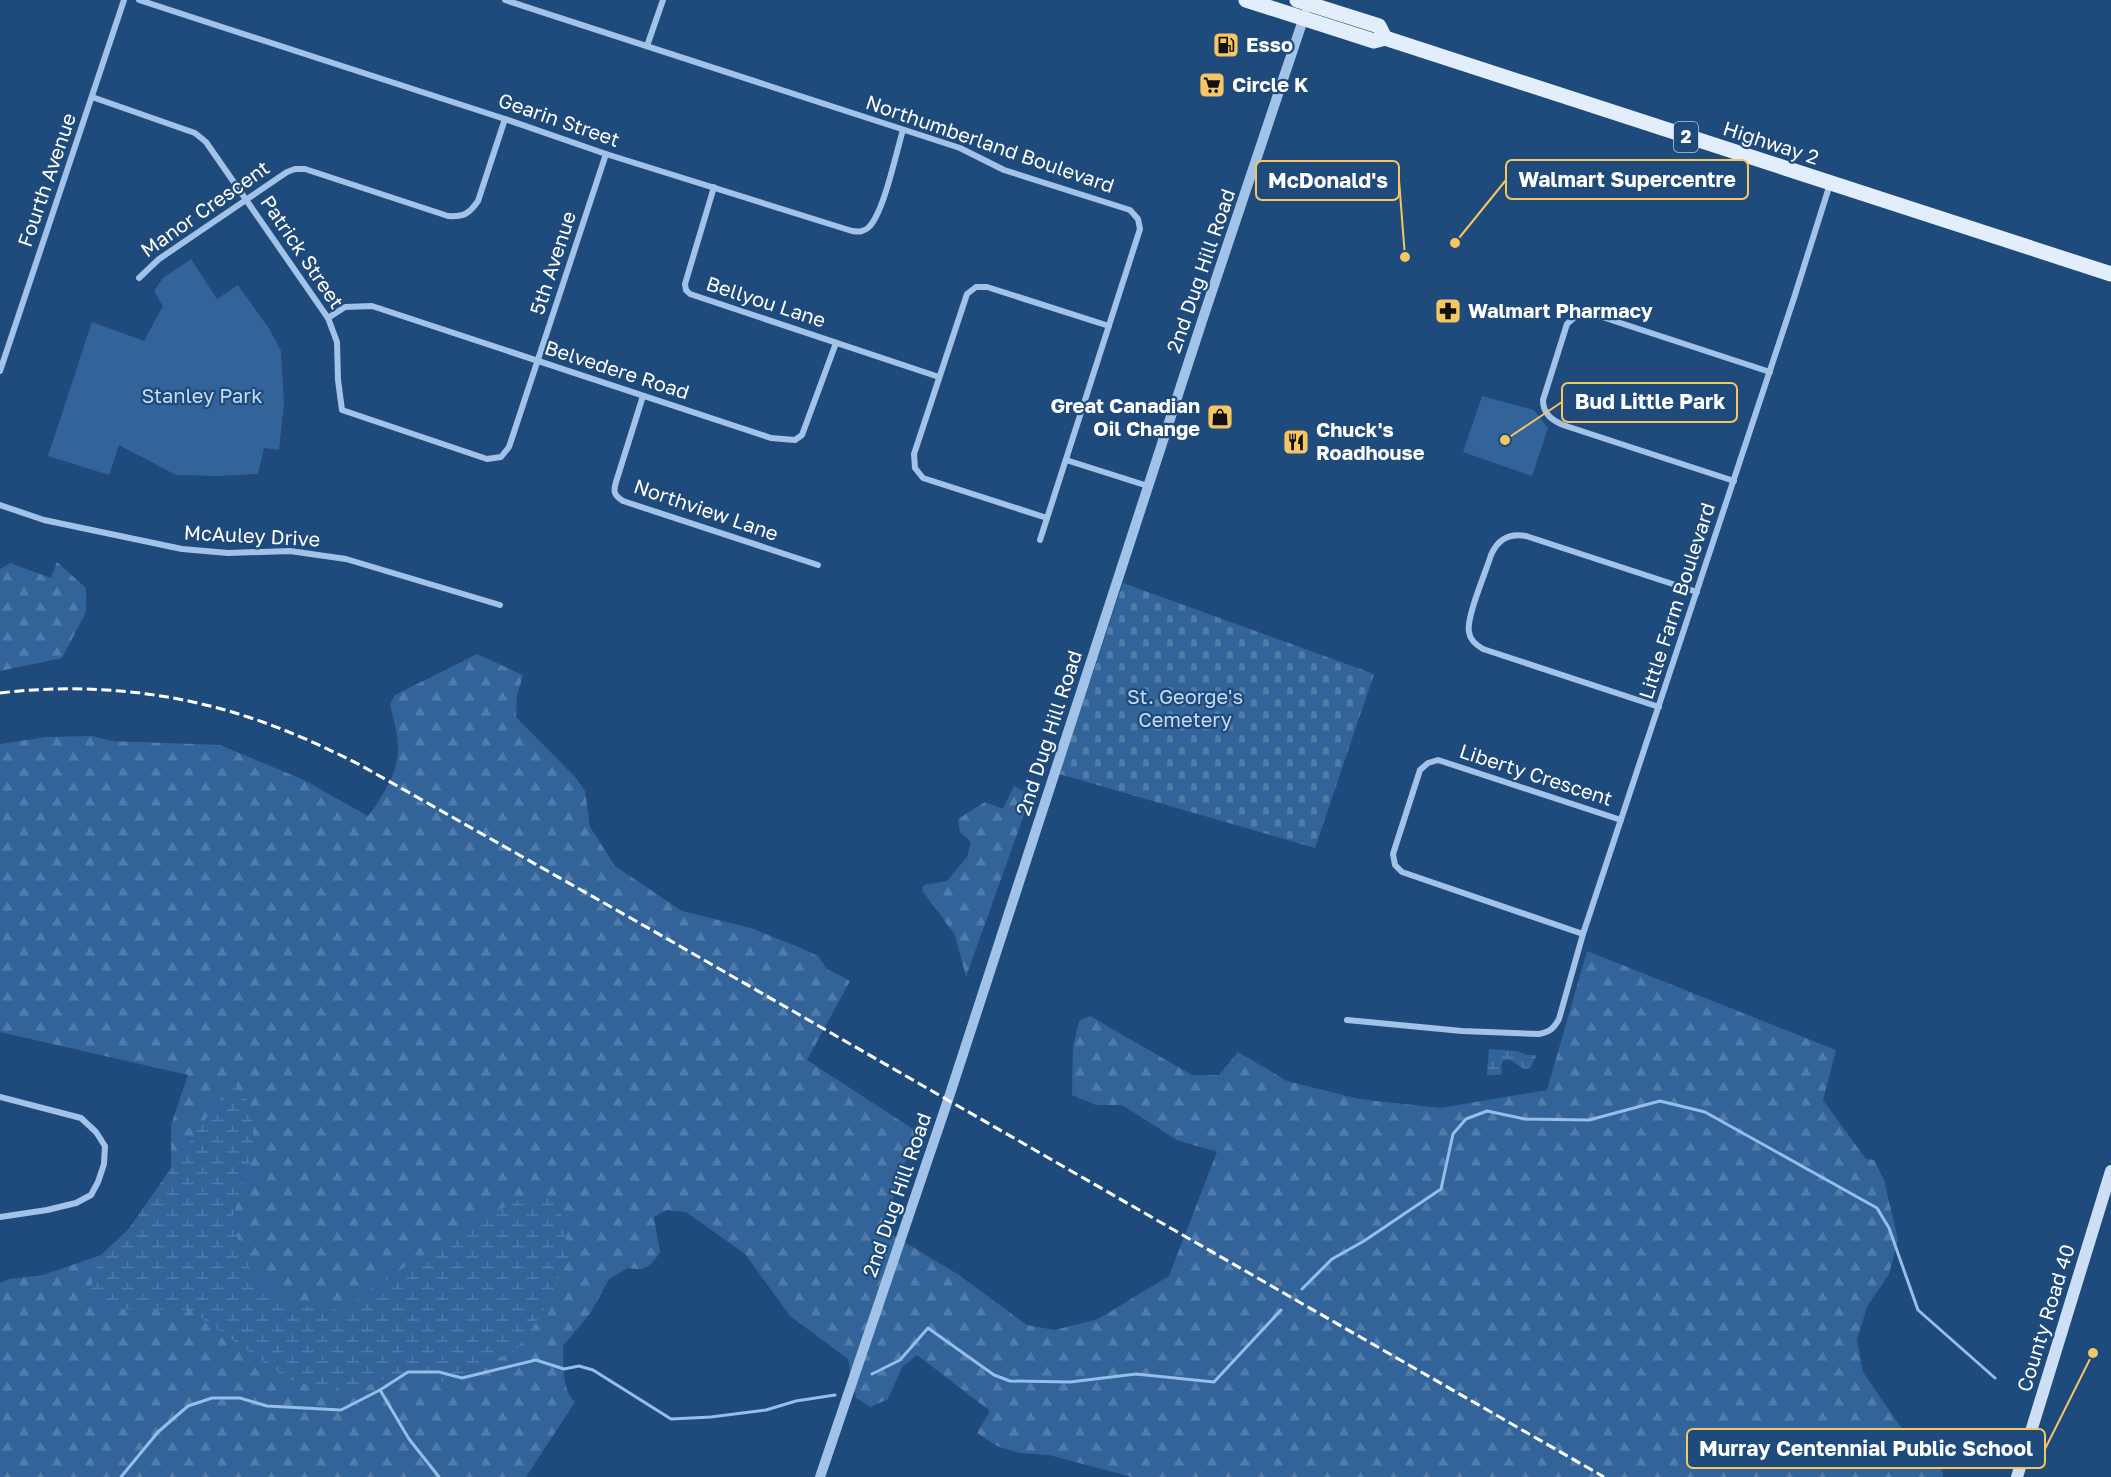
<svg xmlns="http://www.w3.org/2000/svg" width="2111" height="1477" viewBox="0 0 2111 1477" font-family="'Golos Text',sans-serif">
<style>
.forest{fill:url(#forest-firs)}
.wetland{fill:url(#wetland-marsh)}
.cemetery{fill:url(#cemetery-stones)}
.park{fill:#32649a}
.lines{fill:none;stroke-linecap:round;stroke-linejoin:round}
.stream{stroke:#95bee8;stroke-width:3}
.minor{stroke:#a2c3e7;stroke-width:6}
.tertiary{stroke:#a2c3e7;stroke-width:10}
.secondary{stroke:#ccdff5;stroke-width:12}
.primary{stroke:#e3eefd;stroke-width:15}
.rail{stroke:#fff;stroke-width:3;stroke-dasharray:10 4.5;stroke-linecap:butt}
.labels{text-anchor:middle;stroke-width:4.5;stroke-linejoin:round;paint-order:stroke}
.shield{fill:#1f4a7c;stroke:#bcc9d8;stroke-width:1.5}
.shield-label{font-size:18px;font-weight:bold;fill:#fff}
.poi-label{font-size:20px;font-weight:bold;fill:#fff;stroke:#1f4a7c;text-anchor:start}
.street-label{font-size:20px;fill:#fff;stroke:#1f4a7c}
.park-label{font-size:20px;fill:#c5dcf5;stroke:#1f4a7c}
.leader{fill:none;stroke:#f5c662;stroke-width:2}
.callout-dot{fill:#f5c662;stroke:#1f4a7c;stroke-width:2}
.callout{fill:#1f4a7c;stroke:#f5c662;stroke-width:2}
.callout-label{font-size:21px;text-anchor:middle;font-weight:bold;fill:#fff}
</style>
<defs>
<pattern id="forest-firs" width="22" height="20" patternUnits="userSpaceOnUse" patternTransform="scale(1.5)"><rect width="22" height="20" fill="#32649a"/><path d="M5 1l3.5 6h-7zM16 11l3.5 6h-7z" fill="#517ba9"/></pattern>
<pattern id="wetland-marsh" width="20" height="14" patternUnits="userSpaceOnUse" patternTransform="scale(1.5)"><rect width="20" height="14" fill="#32649a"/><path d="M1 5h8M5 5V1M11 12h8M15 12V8" fill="none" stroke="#517ba9"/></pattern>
<pattern id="cemetery-stones" width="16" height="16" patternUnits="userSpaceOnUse" patternTransform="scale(1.5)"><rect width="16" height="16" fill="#32649a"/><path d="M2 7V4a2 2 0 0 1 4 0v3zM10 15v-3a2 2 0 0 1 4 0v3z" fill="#517ba9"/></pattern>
</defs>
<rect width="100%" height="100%" fill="#1f4a7c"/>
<g class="forest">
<polygon points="57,562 86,588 86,612 62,658 0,671 0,569 10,563 51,578"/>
<path d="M477,654L523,675L517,696L516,717L576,778L585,791L590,827L615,866L682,911L751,928L796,946L818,956L827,969L850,981L807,1060L916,1131L883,1229L959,1275L1027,1325L1055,1330L1098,1319L1169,1276L1217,1152L1177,1140L1122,1105H1096L1072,1095L1073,1047L1079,1021L1090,1016L1192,1075H1219L1238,1052L1287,1081L1359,1099L1440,1108L1547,1090L1587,951L1836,1050L1823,1100L1866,1159L1874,1160L1884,1180L1898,1240L1889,1274L1867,1307L1857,1340L1863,1372L1900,1426L1932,1451L1941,1465L1943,1477H1132L1049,1455L1019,1453L997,1446L977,1433L990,1411L917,1355L902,1367L888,1399L871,1407L856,1398L848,1359L790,1316L745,1254L686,1212L667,1210L654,1217L660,1252C652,1265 645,1272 628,1268L609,1279L591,1312L563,1346C564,1363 561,1389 575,1402L526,1477H0V1283L8,1279L43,1275L101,1255L128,1230L171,1169V1125L188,1075L0,1032V744L46,737L92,736L112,741L220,745L304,780L368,816C382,797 399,772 398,747C398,733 393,718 390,704L395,695Z"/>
<polygon points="1014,786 1031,795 966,977 955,935 922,890 924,885 947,881 967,857 971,842 960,832 958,819 985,802 1003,809"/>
</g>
<g class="wetland">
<polygon points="1489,1049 1517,1051 1527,1055 1537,1055 1530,1068 1524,1069 1510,1060 1504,1060 1501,1065 1502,1072 1500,1075 1487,1075"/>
<polygon points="236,1086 251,1105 254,1149 231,1223 253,1275 294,1304 345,1311 359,1297 472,1223 521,1199 553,1196 561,1214 569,1255 541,1316 516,1350 444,1382 395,1375 351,1392 332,1391 288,1379 190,1310 106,1309 90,1289 101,1255 128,1230 215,1105"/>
</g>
<polygon class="cemetery" points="1123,583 1374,674 1315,848 1059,774"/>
<g class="park">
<polygon points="191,259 217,299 238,285 270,330 281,351 284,404 279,450 264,448 258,474 217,476 176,475 119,445 109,475 48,456 92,322 144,341 163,306 154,291 163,278"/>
<polygon points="1482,396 1534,410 1548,428 1532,476 1463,452"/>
</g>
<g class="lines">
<g class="stream">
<polyline points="1302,1289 1332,1259 1364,1241 1441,1189 1453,1134 1466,1119 1487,1111 1525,1119 1589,1120 1660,1101 1705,1112 1877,1208 1889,1228 1918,1310 1995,1378"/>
<polyline points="872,1374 900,1360 928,1328 994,1375 1010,1381 1070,1382 1136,1374 1214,1382 1281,1310"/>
<polyline points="380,1390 409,1439 439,1477"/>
<polyline points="121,1477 158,1432 188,1406 212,1398 240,1398 267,1406 341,1410 380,1390 408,1372 439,1372 462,1378 536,1360 564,1369 579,1366 593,1370 671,1419 711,1417 766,1410 796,1401 835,1395"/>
</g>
<g class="minor">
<path d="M139,0L505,119L606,154L852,231C859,232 864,232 869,227C884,212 896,153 903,130"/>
<polyline points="505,0 960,148 1004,170 1130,210 1138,219 1140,229 1040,540"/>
<polyline points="647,46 663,0"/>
<polyline points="92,97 195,133 206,142 328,318 337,342 338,380 342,410 487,459 501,457 509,447 606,154"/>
<polyline points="714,187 685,284 686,290 690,294 939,377"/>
<path d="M139,278L159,259L287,172L295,169H305L448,216C464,217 469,214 478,201L505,119"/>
<polyline points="328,318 345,307 372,306 771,438 795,440 802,435 836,343"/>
<polyline points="0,371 124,0"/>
<path d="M643,396L616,482C613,492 614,495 623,501L818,565"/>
<polyline points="1066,460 1148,486"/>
<path d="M1734,481L1563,425C1552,420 1543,414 1543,400L1567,324L1578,314H1593L1770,372"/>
<polyline points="0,505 44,520 182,549 228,553 290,551 346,559 500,605"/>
<polyline points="1047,518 923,478 915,468 914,454 967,294 976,287 987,287 1109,326"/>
<path d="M1659,707L1483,649C1476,645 1470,640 1469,632C1466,617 1486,572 1491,555C1498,539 1509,533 1526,536L1697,592"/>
<polyline points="1583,934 1402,872 1395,865 1393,854 1420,770 1428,763 1438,760 1621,820"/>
<path d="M1347,1020L1462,1031L1539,1034C1550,1032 1554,1028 1559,1019L1583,934L1794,298L1830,184"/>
<polyline points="0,1097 81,1118 96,1132 105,1146 104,1164 98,1182 91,1195 76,1203 47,1210 0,1217"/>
</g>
<polyline class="tertiary" points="820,1477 950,1094 1203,318 1305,14"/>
<polyline class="secondary" points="2017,1477 2111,1171"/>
<g class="primary">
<polyline points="1246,0 1374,41 1385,38 2111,274"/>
<polyline points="1297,0 1379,26 1385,38"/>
</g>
<path class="rail" d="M0,693C82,683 170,691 248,717C288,730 325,747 362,766L650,929L1604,1477"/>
</g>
<defs>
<symbol id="fuel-square" viewBox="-11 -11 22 22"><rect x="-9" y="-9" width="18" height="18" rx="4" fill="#f5c662" stroke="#1f4a7c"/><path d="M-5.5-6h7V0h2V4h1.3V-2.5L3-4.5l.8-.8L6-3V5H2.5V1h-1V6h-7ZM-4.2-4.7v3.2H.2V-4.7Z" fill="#111"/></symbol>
<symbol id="supermarket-square" viewBox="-11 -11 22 22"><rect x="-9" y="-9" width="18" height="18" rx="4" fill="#f5c662" stroke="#1f4a7c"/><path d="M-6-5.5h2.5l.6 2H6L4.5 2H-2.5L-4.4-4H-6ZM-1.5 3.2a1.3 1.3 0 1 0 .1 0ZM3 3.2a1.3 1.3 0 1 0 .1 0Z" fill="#111"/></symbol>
<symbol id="pharmacy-square" viewBox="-11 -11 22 22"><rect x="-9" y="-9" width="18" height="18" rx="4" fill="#f5c662" stroke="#1f4a7c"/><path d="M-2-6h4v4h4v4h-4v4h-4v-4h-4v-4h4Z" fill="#111"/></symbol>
<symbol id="shop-square" viewBox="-11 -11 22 22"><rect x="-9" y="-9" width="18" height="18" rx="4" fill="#f5c662" stroke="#1f4a7c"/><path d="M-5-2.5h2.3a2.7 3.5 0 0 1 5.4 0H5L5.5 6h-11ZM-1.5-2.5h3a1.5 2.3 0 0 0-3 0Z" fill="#111"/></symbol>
<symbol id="restaurant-square" viewBox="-11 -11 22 22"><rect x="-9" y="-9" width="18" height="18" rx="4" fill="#f5c662" stroke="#1f4a7c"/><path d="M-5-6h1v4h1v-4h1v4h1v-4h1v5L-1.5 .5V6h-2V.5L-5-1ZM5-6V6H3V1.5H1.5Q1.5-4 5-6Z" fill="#111"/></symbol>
</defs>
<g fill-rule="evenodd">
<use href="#fuel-square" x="1211" y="30" width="30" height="30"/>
<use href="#supermarket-square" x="1197" y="70" width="30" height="30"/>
<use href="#pharmacy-square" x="1433" y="296" width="30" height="30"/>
<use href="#shop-square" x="1205" y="402" width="30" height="30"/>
<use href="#restaurant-square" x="1281" y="427" width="30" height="30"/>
</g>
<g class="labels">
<rect class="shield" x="1674" y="122" width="24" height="30" rx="4.5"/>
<g class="shield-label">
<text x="1686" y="143">2</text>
</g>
<g class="poi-label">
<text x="1246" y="52">Esso</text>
<text x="1232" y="92">Circle K</text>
<text x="1468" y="318">Walmart Pharmacy</text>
<text x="1200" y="413" text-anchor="end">Great Canadian<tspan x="1200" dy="23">Oil Change</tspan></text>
<text x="1316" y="437">Chuck's<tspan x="1316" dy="23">Roadhouse</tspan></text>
</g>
<g class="street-label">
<text transform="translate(559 120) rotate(19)" y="7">Gearin Street</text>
<text transform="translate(1771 143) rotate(18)" y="7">Highway 2</text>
<text transform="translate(990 144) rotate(19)" y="7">Northumberland Boulevard</text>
<text transform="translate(47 180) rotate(-71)" y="7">Fourth Avenue</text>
<text transform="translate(205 209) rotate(-35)" y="7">Manor Crescent</text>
<text transform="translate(302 252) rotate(56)" y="7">Patrick Street</text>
<text transform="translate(553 263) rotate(-72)" y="7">5th Avenue</text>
<text transform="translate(1201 271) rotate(-71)" y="7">2nd Dug Hill Road</text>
<text transform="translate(766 302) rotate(18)" y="7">Bellyou Lane</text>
<text transform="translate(617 370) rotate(18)" y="7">Belvedere Road</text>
<text transform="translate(706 510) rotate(19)" y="7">Northview Lane</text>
<text transform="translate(252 536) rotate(3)" y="7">McAuley Drive</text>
<text transform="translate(1677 601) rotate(-72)" y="7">Little Farm Boulevard</text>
<text transform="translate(1049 733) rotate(-72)" y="7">2nd Dug Hill Road</text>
<text transform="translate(1536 775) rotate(18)" y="7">Liberty Crescent</text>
<text transform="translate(897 1195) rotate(-71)" y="7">2nd Dug Hill Road</text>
<text transform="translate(2046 1318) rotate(-73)" y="7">County Road 40</text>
</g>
<g class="park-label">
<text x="202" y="403">Stanley Park</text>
<text x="1185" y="704">St. George's<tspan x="1185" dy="23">Cemetery</tspan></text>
</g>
</g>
<path class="leader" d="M1455 243L1506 180M1405 257L1399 180M1505 440L1562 402M2093 1353L2045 1449"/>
<g class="callout-dot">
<circle cx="1455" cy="243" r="6"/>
<circle cx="1405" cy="257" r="6"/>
<circle cx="1505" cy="440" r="6"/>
<circle cx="2093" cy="1353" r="6"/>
</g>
<g class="callout">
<rect x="1506" y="160" width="242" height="39" rx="6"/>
<rect x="1256" y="161" width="143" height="39" rx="6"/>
<rect x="1562" y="383" width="175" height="39" rx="6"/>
<rect x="1687" y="1429" width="358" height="39" rx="6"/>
</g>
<g class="callout-label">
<text x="1627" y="187">Walmart Supercentre</text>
<text x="1328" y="188">McDonald's</text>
<text x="1650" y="409">Bud Little Park</text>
<text x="1866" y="1456">Murray Centennial Public School</text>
</g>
</svg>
